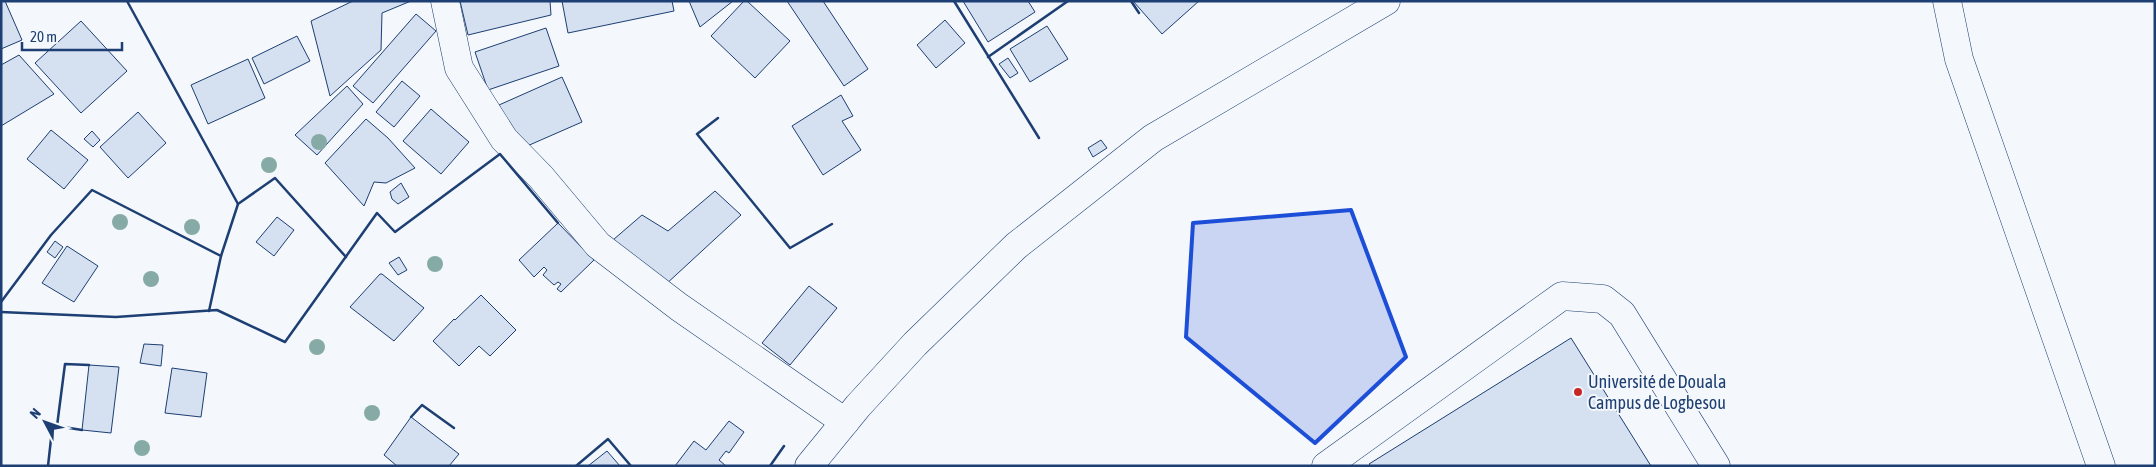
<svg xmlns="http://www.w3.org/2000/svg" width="2156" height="467" viewBox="0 0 2156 467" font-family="'Asap Condensed',sans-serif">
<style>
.building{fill:#d5e0f0;stroke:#1d3f73}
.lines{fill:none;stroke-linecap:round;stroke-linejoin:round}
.minor-casing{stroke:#1d3f73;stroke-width:29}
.major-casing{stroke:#1d3f73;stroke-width:29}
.minor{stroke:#f4f7fb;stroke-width:28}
.major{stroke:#f4f7fb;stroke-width:28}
.wall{stroke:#1d3f73;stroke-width:2.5}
.tree{fill:#86aba6}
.marked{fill:#1d4ed8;fill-opacity:0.2;stroke:#1d4ed8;stroke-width:4;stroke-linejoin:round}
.poi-dot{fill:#c62828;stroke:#f4f7fb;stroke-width:2}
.labels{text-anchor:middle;stroke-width:4;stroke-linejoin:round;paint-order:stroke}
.poi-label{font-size:18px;fill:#1d3f73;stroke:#f4f7fb;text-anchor:start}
</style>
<rect width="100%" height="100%" fill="#f4f7fb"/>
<g class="building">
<polygon points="1,1 5,1 22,40 1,49"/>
<polygon points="353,1 411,1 382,13 381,50 330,96 311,21"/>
<polygon points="460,1 550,1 551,15 468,35"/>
<polygon points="562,1 672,1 674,11 568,33"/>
<polygon points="689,1 733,1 700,27"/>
<polygon points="744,1 747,1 790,41 755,78 711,36"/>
<polygon points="787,1 823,1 868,69 844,86"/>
<polygon points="963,1 1028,1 1035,12 988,42"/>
<polygon points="1133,1 1199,1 1162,34"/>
<polygon points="416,14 436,31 373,103 353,86"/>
<polygon points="945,20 965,43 936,68 917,45"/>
<polygon points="81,21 127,71 81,113 35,63"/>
<polygon points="1047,26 1068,59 1030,82 1010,49"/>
<polygon points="546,28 559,66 488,90 475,52"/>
<polygon points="297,36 310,61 264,84 252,58"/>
<polygon points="19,55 54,94 1,126 1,65"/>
<polygon points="1008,58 1018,73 1010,78 999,64"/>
<polygon points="248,59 265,98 208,124 191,85"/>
<polygon points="562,77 582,122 518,150 499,105"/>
<polygon points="402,81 420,96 394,127 376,112"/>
<polygon points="347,86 363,104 317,155 295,135"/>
<polygon points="841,95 853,116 842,121 861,150 823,175 792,126"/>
<polygon points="431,109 469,142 441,174 403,141"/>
<polygon points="138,112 166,143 128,178 100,147"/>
<polygon points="366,119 388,138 415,168 386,183 374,182 364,206 325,163"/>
<polygon points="51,130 88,160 64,189 27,159"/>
<polygon points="92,131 100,140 93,147 84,139"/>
<polygon points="1101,140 1107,148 1093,157 1088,148"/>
<polygon points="401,183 409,197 398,204 392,199 390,192"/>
<polygon points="715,191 741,215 664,286 606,246 642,215 668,231"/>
<polygon points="277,217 294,230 274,256 256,242"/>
<polygon points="558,223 594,260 561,292 557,289 561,284 558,282 554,285 543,275 547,270 544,267 534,277 519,260"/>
<polygon points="55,241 63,247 55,258 47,252"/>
<polygon points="67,246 98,266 74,302 42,283"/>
<polygon points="399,257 407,270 398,275 389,263"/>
<polygon points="380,274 382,274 424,308 394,341 350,307"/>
<polygon points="809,286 837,308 790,365 762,343"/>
<polygon points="481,295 516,330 490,356 479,346 459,366 433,341 454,319 455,320"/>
<polygon points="1571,338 1651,466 1371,466 1369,464"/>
<polygon points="144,344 163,345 161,366 140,363"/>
<polygon points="89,365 119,367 111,433 82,430"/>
<polygon points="172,368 207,373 201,417 165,413"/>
<polygon points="411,417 459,454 449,466 397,466 384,455"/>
<polygon points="729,421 744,432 729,453 726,451 719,460 726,466 675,466 694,441 706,450"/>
<polygon points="607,451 620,466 588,466"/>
</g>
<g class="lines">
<defs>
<g id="minor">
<polyline points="445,1 459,68 504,139 541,177 598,245 679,307 845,422"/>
<polyline points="1947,1 1959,59 2101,466"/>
<polyline points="1326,466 1562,296 1603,299 1622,314 1716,466"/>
</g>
<polyline id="major" points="809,466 858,406 915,344 1016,246 1153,138 1386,1"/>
</defs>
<use href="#minor" class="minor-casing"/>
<use href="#major" class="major-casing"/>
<use href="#minor" class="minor"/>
<use href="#major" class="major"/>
<g class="wall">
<polyline points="127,1 238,204"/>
<polyline points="954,1 1039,138"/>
<polyline points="1131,1 1139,13"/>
<polyline points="988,57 1068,1"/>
<polyline points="718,118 697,134 790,248 832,224"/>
<polyline points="1,302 51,235 92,190 221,256"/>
<polyline points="209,311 221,256 238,204 275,178 346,257"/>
<polyline points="1,312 116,317 217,310 285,342 377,213 395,232 500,154 558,223"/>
<polyline points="411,417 422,405 454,428"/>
<polyline points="82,430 57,426 65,364 89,365"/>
<polyline points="48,466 51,439"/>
<polyline points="576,466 608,439 631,466"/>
<polyline points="770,466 784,446"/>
</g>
</g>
<g class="tree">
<circle cx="319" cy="142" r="8"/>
<circle cx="269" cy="165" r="8"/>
<circle cx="120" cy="222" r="8"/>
<circle cx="192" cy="227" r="8"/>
<circle cx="435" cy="264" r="8"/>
<circle cx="151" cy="279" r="8"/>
<circle cx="317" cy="347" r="8"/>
<circle cx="372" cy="413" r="8"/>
<circle cx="142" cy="448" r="8"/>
</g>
<path class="marked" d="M1351,210L1406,357L1315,443L1186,337L1193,223Z"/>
<circle class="poi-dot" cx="1578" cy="392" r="5"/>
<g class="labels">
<g class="poi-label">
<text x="1588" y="388">Université de Douala<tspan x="1588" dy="21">Campus de Logbesou</tspan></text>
</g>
</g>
<rect width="2156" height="467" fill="none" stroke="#1d3f73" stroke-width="5"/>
<g transform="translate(45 422) rotate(311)" stroke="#f4f7fb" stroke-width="4" paint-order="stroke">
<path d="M0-4L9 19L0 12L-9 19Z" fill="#1d3f73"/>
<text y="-8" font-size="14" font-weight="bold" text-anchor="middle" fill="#1d3f73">N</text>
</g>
<path d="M22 42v8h100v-8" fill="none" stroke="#1d3f73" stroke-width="2.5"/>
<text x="30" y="42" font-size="15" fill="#1d3f73" stroke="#f4f7fb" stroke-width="4" paint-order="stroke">20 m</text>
</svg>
